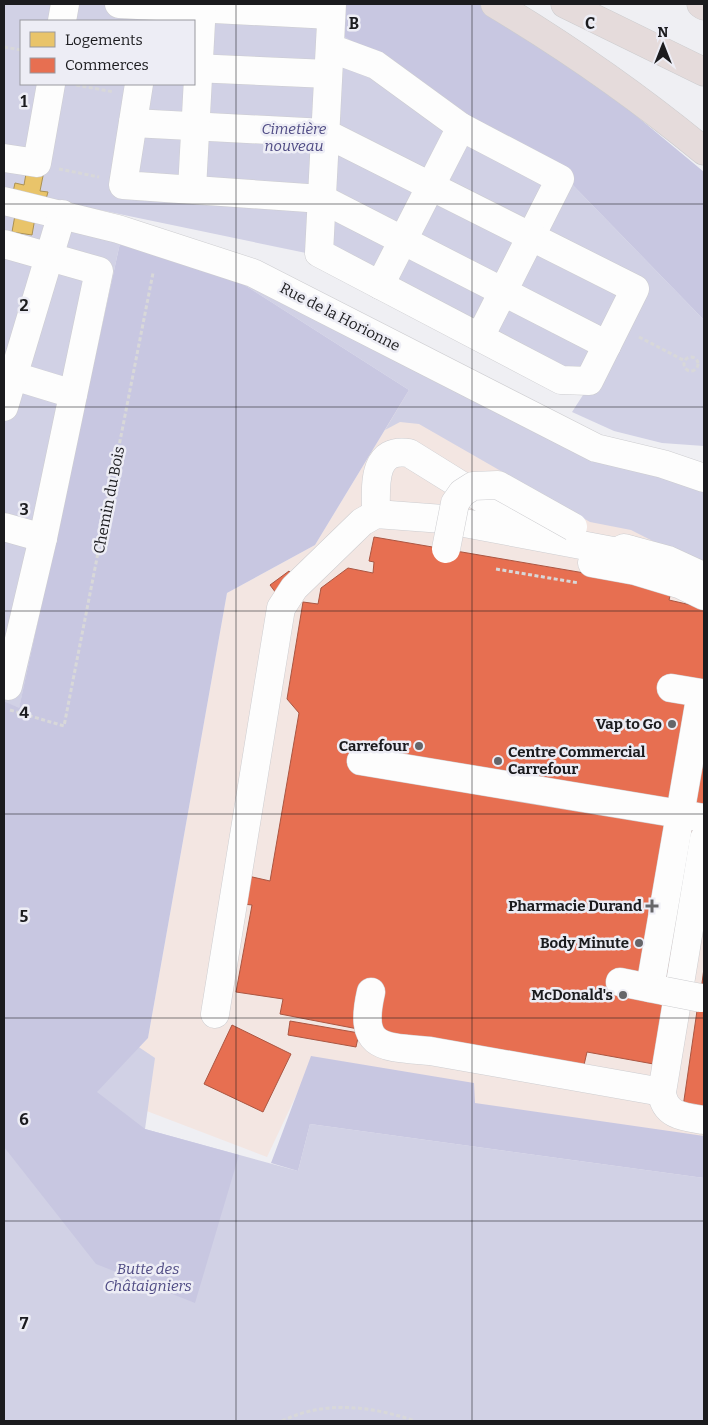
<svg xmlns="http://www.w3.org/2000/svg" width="708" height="1425" viewBox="0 0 708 1425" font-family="Bitter,serif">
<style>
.commercial{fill:#f3e6e2}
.green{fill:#d1d1e5;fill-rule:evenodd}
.forest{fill:#c8c7e1}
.homes{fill:#e9c46a;stroke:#ab9153}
.shops{fill:#e76f51;stroke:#aa5642}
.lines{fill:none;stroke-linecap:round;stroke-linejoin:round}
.minor-casing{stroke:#cdcdd0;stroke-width:29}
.highway-casing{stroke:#ccccce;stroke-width:29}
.path{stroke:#d8d8d9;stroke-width:3;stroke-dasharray:4 2.5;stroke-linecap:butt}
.minor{stroke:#fdfdfd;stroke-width:28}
.highway{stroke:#e5dbdb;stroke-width:28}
.minor-bridge-casing{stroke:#cdcdd0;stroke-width:29;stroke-linecap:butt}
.minor-bridge{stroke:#fdfdfd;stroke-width:28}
.grid{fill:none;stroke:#1b1b1e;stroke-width:1;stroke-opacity:0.55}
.poi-dot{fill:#656569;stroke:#ededf5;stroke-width:2}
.labels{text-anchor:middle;stroke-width:5;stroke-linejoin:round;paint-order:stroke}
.park-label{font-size:15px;font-style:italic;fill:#4f4b84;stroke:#ededf5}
.street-label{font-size:15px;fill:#1b1b1e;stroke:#ededf5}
.poi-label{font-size:15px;font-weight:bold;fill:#1b1b1e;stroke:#ededf5;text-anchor:end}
.grid-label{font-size:16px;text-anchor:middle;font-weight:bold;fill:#1b1b1e;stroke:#ededf5;stroke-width:5;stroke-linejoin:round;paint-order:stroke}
</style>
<rect width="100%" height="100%" fill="#efeff3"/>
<polygon class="commercial" points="409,390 704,566 704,1151 453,1113 310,1066 267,1157 97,1092 148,1038 227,593 315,545"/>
<g class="green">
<path d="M4,4H338L563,175L704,320V446L662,443L614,431L572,412L583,395L555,390L306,253L4,190ZM21,21H194V84H21Z"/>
<polygon points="4,213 120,243 19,709 4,701"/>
<polygon points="243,284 387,349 704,483 704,567 631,530 590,522 419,424 400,422 385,430 409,390"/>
<polygon points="4,956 155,1058 145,1129 298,1171 310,1124 704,1178 704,1421 4,1421"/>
</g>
<g class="forest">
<polygon points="338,4 487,4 522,21 704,172 704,320 563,175 336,31"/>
<polygon points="120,243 243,284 409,390 315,545 227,593 148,1038 97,1092 145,1129 239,1155 195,1303 96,1264 4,1147 4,701 19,708"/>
<polygon points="311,1056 474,1083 475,1103 704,1136 704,1178 310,1124 298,1171 271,1163"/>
</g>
<g class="homes">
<polygon points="27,168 44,171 40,191 48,192 46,199 13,192 15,183 24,185"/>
<polygon points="15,215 35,218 32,235 12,232"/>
</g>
<g class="shops">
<polygon points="374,537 672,588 669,600 704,608 704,809 659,1065 587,1052 584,1065 533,1055 529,1076 358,1029 280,1014 283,999 236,992 252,905 243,904 248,876 270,881 299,713 287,699 303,602 318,604 321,588 348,568 373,573 374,562 369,561"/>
<polygon points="289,571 295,579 276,593 270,585"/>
<polygon points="704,968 704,1110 683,1107 698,1004 690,989 701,991"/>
<polygon points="290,1021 359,1033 356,1047 288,1035"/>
<polygon points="232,1025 291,1054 263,1112 204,1084"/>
</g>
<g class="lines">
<defs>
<g id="minor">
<polyline points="119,4 331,15"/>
<polyline points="62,21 65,4"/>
<polyline points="330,48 376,65 461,127 560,179 480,337"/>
<polyline points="194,68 328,74"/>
<polyline points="139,84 123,185 322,199 607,345"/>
<polyline points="133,123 325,133 635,289 589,381 561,380 319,253 332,4"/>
<polyline points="4,158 37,163 51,84"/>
<polyline points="192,189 202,4"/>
<polyline points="4,201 118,229 253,273 596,448 663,464 704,478"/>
<polyline points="4,244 99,271 43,538 8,686 4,684"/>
<polyline points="380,285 461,127"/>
<polyline points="4,373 73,394"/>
<polyline points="4,407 62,214"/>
<path d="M376,514C376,488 371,447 409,453L533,530"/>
<polyline points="4,527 43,538"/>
<polyline points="624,548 668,560 703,576"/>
<polyline points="592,563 636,571 679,584 704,596"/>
<polyline points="361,761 704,818"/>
<path d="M704,839L662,1092C664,1116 685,1117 704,1120"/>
<polyline points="620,982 665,991"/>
<polyline points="650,988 701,693 671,688"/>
<path d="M371,992C358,1049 382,1047 430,1051L662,1092"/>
<polyline points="215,1014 281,608 294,588 362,522 376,514 443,519 613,551 630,550"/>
</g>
<g id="highway">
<path d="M495,4C570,49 636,95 704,151"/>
<polyline points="565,4 704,72"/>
<polyline points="701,4 704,6"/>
</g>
</defs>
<use href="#minor" class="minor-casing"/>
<use href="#highway" class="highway-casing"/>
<g class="path">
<polyline points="4,47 21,50"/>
<polyline points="76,85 114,92"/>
<polyline points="59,169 99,177"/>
<polyline points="639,337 685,361"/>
<circle cx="691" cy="364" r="7"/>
<polyline points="496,569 579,583"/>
<polyline points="10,710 64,726 153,273"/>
<path d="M282,1421C325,1400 371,1406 415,1421"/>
</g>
<use href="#minor" class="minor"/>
<use href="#highway" class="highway"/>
<defs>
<g id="minor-bridge">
<polyline points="446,549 455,503 462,493 473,486 498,485 573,527"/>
<polyline points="665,991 701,998"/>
</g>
</defs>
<use href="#minor-bridge" class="minor-bridge-casing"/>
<use href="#minor-bridge" class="minor-bridge"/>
</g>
<path class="grid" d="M236,4V1421M472,4V1421M4,204H704M4,407H704M4,611H704M4,814H704M4,1018H704M4,1221H704"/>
<g class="poi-dot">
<circle cx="672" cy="724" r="5"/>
<circle cx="419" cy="746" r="5"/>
<circle cx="498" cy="761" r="5"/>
<path d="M649.5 898.5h5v5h5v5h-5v5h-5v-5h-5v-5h5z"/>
<circle cx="639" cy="943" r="5"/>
<circle cx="623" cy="995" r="5"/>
</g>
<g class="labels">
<g class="park-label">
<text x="294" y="134">Cimetière<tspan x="294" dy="17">nouveau</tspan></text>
<text x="148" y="1274">Butte des<tspan x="148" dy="17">Châtaigniers</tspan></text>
</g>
<g class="street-label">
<text transform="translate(340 317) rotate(27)" y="5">Rue de la Horionne</text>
<text transform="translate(109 500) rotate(-79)" y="5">Chemin du Bois</text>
</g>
<g class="poi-label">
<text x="662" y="729">Vap to Go</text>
<text x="409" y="751">Carrefour</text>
<text x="508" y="757" text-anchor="start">Centre Commercial<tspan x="508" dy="17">Carrefour</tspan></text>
<text x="642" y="911">Pharmacie Durand</text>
<text x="629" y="948">Body Minute</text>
<text x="613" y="1000">McDonald's</text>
</g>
</g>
<g class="grid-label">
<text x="354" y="29">B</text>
<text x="590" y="29">C</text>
<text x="24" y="107">1</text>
<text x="24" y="311">2</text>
<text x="24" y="515">3</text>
<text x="24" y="718">4</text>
<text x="24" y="922">5</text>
<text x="24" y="1125">6</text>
<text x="24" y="1329">7</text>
</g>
<rect width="708" height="1425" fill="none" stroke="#1b1b1e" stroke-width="10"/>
<rect x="20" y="20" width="175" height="65" fill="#ededf5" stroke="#99999f"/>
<rect x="30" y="32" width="25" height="15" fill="#e9c46a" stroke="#99999f"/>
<text x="65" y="45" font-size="15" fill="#1b1b1e">Logements</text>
<rect x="30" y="58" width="25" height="15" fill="#e76f51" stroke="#99999f"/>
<text x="65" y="70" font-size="15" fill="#1b1b1e">Commerces</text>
<g transform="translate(663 45)" stroke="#ededf5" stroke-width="4" paint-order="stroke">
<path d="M0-4L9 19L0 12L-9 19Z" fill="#1b1b1e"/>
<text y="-8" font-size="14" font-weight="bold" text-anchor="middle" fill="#1b1b1e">N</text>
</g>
</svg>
